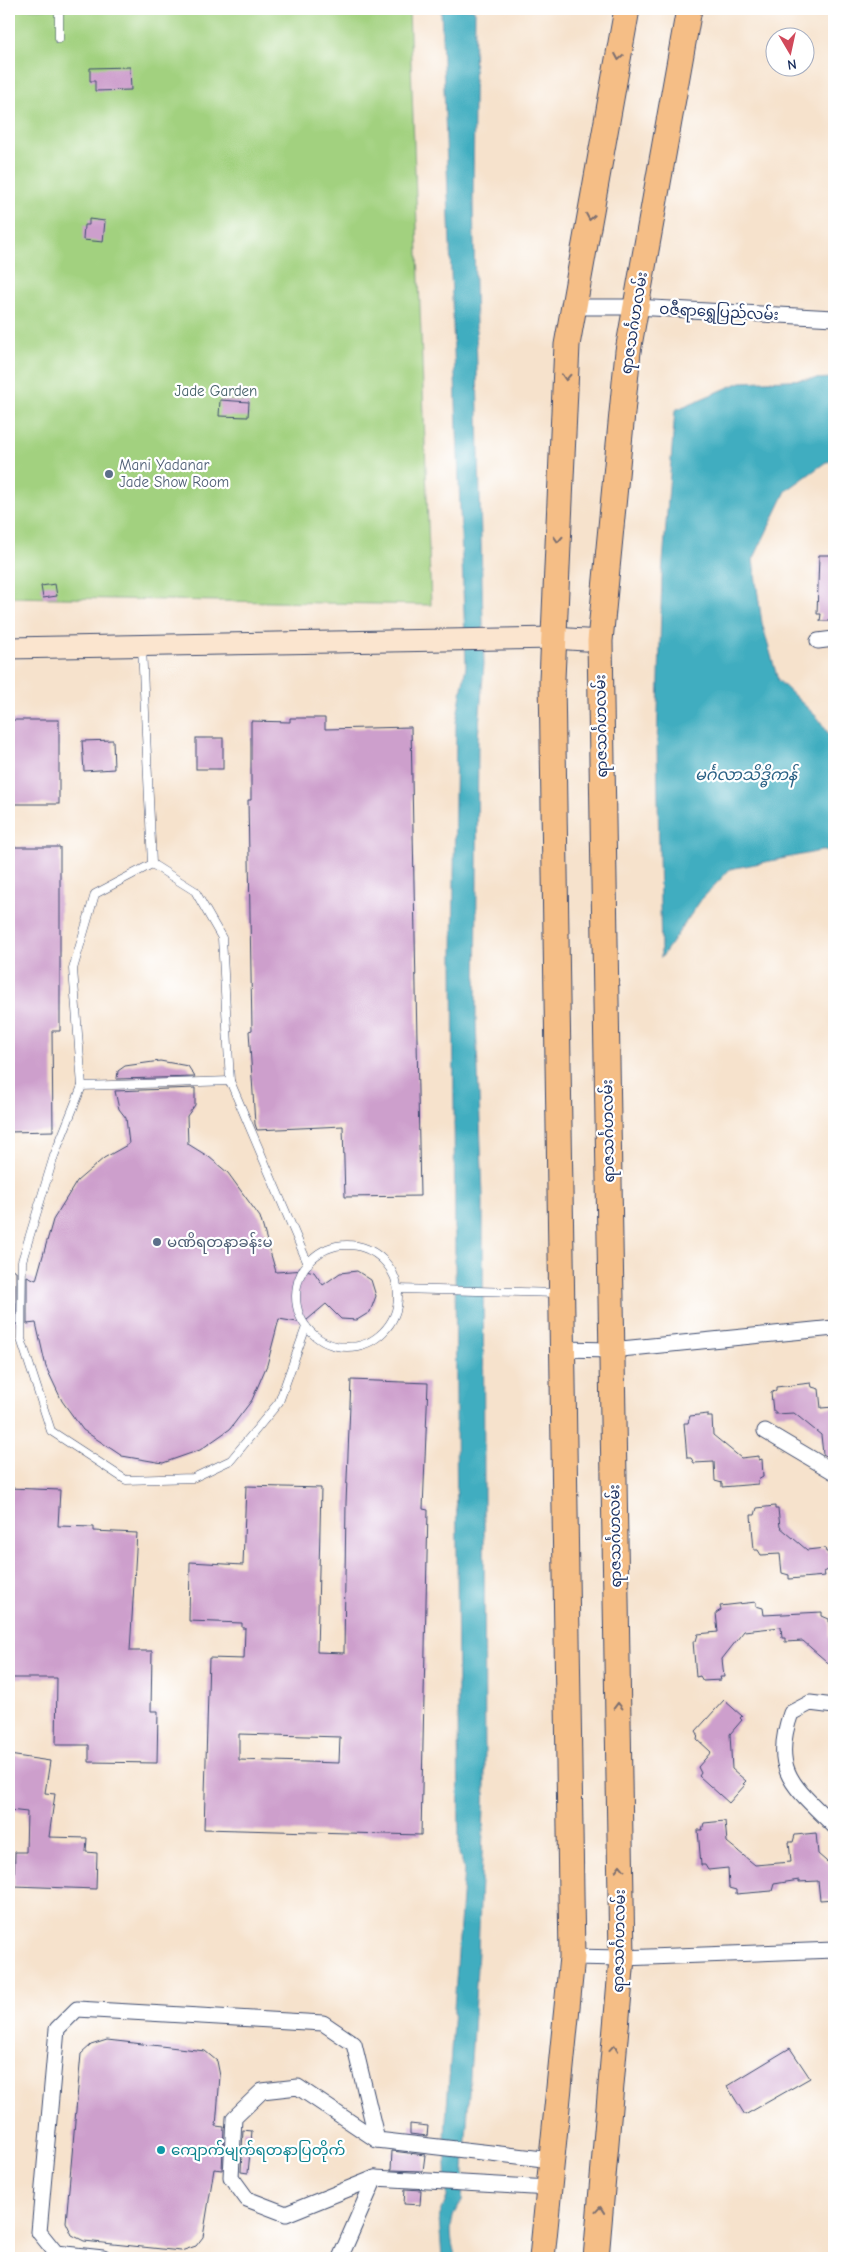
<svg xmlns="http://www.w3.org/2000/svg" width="843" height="2267" viewBox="0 0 843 2267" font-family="'Comic Neue','Noto Sans Myanmar',sans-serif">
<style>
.green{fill:#a2d17f;stroke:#5e806e}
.water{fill:#41adc0;stroke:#2e6e8f}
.building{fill:#cd9fcc;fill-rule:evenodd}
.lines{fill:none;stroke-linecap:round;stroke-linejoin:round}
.lane-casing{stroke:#3c4a6e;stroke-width:9}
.street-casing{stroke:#3c4a6e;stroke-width:17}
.secondary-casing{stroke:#3c4a6e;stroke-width:23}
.primary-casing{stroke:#3c4a6e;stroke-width:27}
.lane{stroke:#fff;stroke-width:8}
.street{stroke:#fff;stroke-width:15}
.secondary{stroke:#fbe5cf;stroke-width:21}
.primary{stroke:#f5be86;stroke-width:25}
.oneway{stroke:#7d6f70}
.service-dot{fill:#5c6f8a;stroke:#fff;stroke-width:2}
.culture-dot{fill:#0f9aa8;stroke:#fff;stroke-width:2}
.labels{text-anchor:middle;stroke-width:4.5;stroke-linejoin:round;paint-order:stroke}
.street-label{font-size:15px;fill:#1b2f5e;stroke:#fff}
.park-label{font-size:15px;fill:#446068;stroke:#fff}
.service-label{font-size:15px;fill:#4e5e75;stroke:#fff;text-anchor:start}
.culture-label{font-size:15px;fill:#0d838f;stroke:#fff;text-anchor:start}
.water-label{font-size:16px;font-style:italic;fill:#2a6185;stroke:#fff}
</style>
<rect width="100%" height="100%" fill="#fff"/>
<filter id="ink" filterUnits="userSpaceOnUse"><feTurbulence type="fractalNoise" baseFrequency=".02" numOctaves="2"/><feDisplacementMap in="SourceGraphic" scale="10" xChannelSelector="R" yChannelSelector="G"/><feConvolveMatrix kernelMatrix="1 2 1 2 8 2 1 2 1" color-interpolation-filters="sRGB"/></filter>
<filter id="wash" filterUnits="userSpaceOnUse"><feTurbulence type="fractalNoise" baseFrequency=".0096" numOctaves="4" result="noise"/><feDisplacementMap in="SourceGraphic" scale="20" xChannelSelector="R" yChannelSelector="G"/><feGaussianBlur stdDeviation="1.12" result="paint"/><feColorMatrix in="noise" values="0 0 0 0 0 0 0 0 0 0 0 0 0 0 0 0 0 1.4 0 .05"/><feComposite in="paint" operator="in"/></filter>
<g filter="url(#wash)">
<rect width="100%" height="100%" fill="#f6e2cc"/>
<polygon class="green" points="9,9 409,9 431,605 9,597"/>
<g class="water">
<path d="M441,9H473L475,12L473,200L484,664L478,738L476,1021L483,1195L485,1784L478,1952L462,2202C447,2218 450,2239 456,2258H442L439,2218L447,2197L445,2135L464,1868L459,1854L453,956L456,722L466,666Z"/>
<polygon points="834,378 834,461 826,462 786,491 753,560 762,623 778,680 818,718 834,742 834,861 826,850 730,869 701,900 661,958 657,746 662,575 675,410 741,382"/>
</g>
<g id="blocks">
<g class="building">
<polygon points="130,67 131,90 95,91 95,81 90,81 90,68"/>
<polygon points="89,219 105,221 103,242 83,240 84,225 89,225"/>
<polygon points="220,400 249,402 248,417 219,416"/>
<polygon points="819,555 834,555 834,621 820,621 821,614 817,614"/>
<polygon points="55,584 57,596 43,598 41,586"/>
<polygon points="290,718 325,718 325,729 411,727 420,1196 345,1197 343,1126 257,1130 255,1124 249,1031 252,1030 248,800 251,800 251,721 290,722"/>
<rect x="9" y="720" width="50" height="84"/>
<rect x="196" y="738" width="27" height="31"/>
<polygon points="113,740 114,769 84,771 82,741"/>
<polygon points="9,847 60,847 60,1031 52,1031 53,1131 9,1132"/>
<polygon points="160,1061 188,1066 195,1077 117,1079 118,1071 125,1066"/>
<polygon points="195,1088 195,1105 187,1116 188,1144 209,1157 228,1173 260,1217 276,1272 306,1270 314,1272 323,1285 340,1273 357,1271 371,1280 376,1296 370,1312 357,1320 341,1319 326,1304 307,1320 297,1322 279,1319 267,1365 252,1400 230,1429 200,1450 163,1463 122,1456 83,1430 62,1401 46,1367 36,1323 27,1324 27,1276 36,1280 53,1220 77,1181 104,1158 129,1144 126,1118 119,1109 115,1091"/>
<polygon points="9,1268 16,1271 16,1325 9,1326"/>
<path d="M351,1380L428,1383L423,1509L428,1510L421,1835L204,1829L209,1658L244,1659L245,1628H242V1623L189,1621L190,1562L243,1565L246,1486L321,1488L317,1652L344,1653L346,1503ZM239,1734L340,1737L339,1763L239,1760Z"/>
<polygon points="811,1383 812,1387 819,1389 821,1408 834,1407 834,1461 823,1454 821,1435 794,1413 775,1414 775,1411 773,1411 771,1393 776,1390 776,1387"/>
<polygon points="708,1414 708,1417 712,1417 713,1435 741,1458 759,1456 759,1460 762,1459 763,1477 758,1480 758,1484 722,1487 722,1483 715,1481 714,1462 694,1463 691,1458 687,1458 684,1423 688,1423 690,1416"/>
<polygon points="9,1488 60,1490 58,1526 94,1527 94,1531 137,1533 130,1651 152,1651 151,1711 158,1711 157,1763 89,1762 89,1745 56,1745 57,1678 9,1678"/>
<polygon points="775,1506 775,1509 778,1509 780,1527 807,1550 825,1548 826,1552 828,1552 830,1569 824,1572 825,1576 789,1579 789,1575 782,1573 780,1554 761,1555 758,1550 754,1550 751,1515 755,1515 757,1508"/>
<polygon points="756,1602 756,1606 763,1608 764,1615 822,1612 822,1616 829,1619 830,1638 834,1638 834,1668 803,1641 785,1642 785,1638 782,1638 781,1627 744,1631 722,1659 724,1677 720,1677 721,1680 703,1681 700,1676 696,1677 693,1641 696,1641 698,1634 718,1632 716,1613 721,1610 720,1606"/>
<polygon points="724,1700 742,1716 740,1718 742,1720 730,1734 732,1769 746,1781 743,1784 745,1785 729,1803 699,1776 701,1773 698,1767 711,1752 697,1739 698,1734 696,1731"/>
<polygon points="9,1755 50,1761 45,1793 55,1794 49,1837 87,1838 86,1852 97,1853 96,1889 14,1886 15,1852 26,1852 27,1812 9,1810"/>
<polygon points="725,1821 727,1842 755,1865 791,1862 789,1842 793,1842 795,1835 816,1833 818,1854 834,1868 834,1899 820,1900 818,1881 799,1882 799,1880 774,1884 772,1891 736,1894 736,1890 729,1888 728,1868 708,1870 705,1865 701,1865 698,1830 702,1830 704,1823"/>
<polygon points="107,2040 205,2051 217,2061 220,2076 216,2126 224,2127 222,2170 214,2169 203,2237 196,2246 181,2251 84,2241 72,2235 66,2222 81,2054 91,2045"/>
<polygon points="790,2048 810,2078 745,2115 727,2086"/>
<polygon points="410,2124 428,2126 427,2136 410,2134"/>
<polygon points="243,2130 252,2131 248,2173 241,2172"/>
<polygon points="392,2151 425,2155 423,2171 391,2170"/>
<polygon points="405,2189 421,2190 420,2205 404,2204"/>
</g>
</g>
</g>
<g filter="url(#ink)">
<use href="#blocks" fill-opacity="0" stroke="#3c4a6e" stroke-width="1"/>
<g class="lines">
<defs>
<g id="lane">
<polyline points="59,39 59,9"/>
<polyline points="142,647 152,864"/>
<polyline points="152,864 195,891 222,938 230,1081"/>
<polyline points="82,1086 73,969 95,894 152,864"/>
<circle cx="347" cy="1296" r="51"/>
<polyline points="398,1289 558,1293"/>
<polyline points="306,1327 279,1402 231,1460 193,1478 126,1480 51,1431 21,1339 22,1261 54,1156 82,1086 230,1081 308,1264"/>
</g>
<g id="street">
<polyline points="574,307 635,307 834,318"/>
<polyline points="818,641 834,639"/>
<polyline points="562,1349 611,1350 834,1328"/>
<polyline points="765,1431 834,1472"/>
<path d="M834,1706L810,1703L791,1713C770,1772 795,1787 834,1826"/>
<polyline points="572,1957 622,1958 834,1950"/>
<polyline points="375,2178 286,2214 247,2199 231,2177 234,2118 262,2091 298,2087 377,2140"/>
<polyline points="103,2258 56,2253 39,2232 57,2029 77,2009 323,2023 354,2044 377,2140 552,2160"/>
<polyline points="340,2258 375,2178 549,2188"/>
</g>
<polyline id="secondary" points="9,648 554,638 600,641"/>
<g id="primary">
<polyline points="542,2258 572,1957 552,679 567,345 627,9"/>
<polyline points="596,2258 622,1958 600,641 628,351 689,9"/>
</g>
</defs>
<use href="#lane" class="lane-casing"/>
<use href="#street" class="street-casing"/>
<use href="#secondary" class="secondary-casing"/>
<use href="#primary" class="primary-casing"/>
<use href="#lane" class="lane"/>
<use href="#street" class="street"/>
<use href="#secondary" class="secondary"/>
<use href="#primary" class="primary"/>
</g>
<defs><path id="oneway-chevron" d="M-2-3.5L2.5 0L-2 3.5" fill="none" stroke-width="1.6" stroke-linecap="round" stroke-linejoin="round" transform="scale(1.25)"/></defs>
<g class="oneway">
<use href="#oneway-chevron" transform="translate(619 57) rotate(100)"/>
<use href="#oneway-chevron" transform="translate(590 217) rotate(100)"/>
<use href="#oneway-chevron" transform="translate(566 377) rotate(93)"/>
<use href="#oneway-chevron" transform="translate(558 539) rotate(93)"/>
<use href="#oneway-chevron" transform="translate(618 1706) rotate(-91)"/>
<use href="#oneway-chevron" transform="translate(620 1868) rotate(-91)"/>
<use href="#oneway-chevron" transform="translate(614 2048) rotate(-85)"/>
<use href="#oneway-chevron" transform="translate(600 2210) rotate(-85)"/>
</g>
</g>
<g class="service-dot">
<circle cx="109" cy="474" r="5"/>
<circle cx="157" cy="1242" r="5"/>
</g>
<circle class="culture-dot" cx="161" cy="2150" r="5"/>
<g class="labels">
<g class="street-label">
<text transform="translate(719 312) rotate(3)" y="5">ဝဇီရာရွှေပြည်လမ်း</text>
<text transform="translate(634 323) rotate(-81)" y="5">ရာဇသင်္ဂဟလမ်း</text>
<text transform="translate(601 726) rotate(-91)" y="5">ရာဇသင်္ဂဟလမ်း</text>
<text transform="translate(608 1131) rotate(-91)" y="5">ရာဇသင်္ဂဟလမ်း</text>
<text transform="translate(615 1536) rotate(-91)" y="5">ရာဇသင်္ဂဟလမ်း</text>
<text transform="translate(619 1941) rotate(-89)" y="5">ရာဇသင်္ဂဟလမ်း</text>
</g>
<g class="park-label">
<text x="216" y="396">Jade Garden</text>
</g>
<g class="service-label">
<text x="119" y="470">Mani Yadanar<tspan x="119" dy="17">Jade Show Room</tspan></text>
<text x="167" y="1247">မဏိရတနာခန်းမ</text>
</g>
<g class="culture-label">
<text x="171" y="2155">ကျောက်မျက်ရတနာပြတိုက်</text>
</g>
<g class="water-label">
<text x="746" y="780">မင်္ဂလာသိဒ္ဓိကန်</text>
</g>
</g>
<rect width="843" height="2267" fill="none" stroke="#fff" stroke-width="30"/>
<g transform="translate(790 52) rotate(171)"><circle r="24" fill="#ffffff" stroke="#a4acbf"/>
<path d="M0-4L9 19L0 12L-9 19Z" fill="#d1495b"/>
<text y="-8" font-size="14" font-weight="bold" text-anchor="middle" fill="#1b2f5e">N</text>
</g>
</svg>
